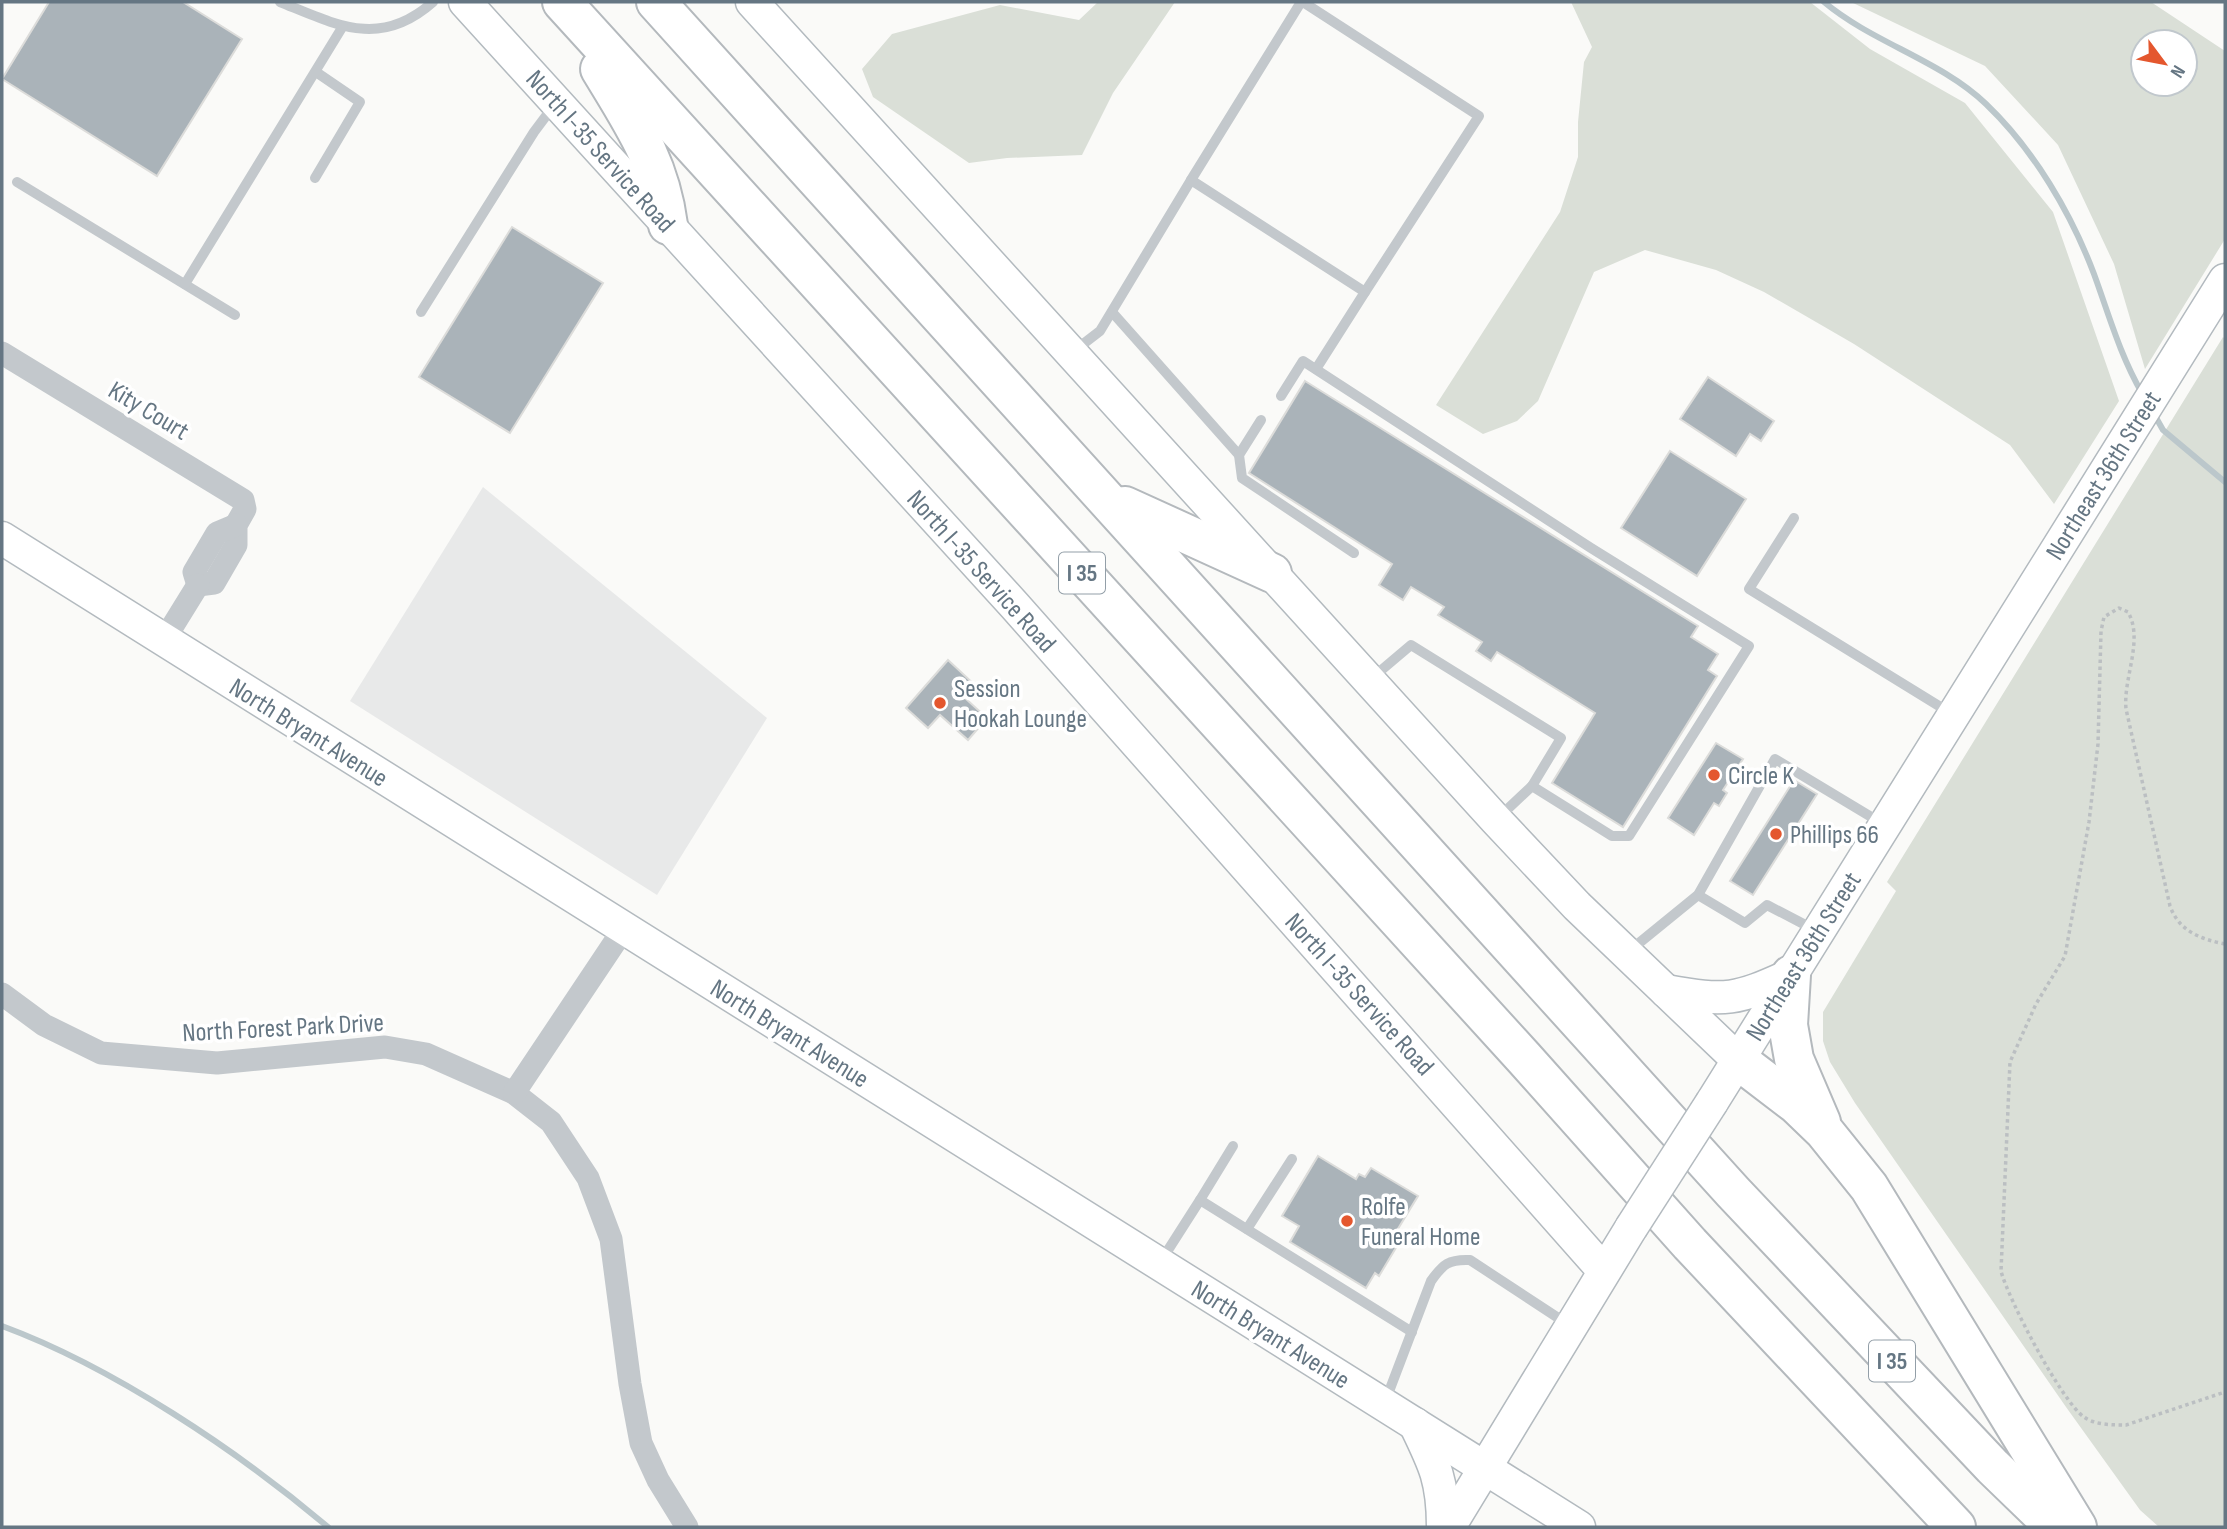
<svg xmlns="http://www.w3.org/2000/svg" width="2227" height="1529" viewBox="0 0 2227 1529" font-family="'Sofia Sans Condensed',sans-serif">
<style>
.built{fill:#e8e9e9}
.green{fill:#dadfd7;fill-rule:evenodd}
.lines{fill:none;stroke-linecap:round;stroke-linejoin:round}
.stream{stroke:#bbc7cb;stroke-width:6}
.building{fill:#aab3b9;stroke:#dcdcda;stroke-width:2}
.secondary-casing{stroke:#b3babf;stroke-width:35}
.highway-casing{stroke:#b4b9bd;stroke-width:42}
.path{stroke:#bbbfc2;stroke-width:3.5;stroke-dasharray:3.5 3.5;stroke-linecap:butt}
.lane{stroke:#c3c8cc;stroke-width:10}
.street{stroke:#c3c8cc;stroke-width:23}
.secondary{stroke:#fff;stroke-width:32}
.highway{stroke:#fff;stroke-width:38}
.secondary-bridge-casing{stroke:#b3babf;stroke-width:35;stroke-linecap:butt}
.secondary-bridge{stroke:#fff;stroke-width:32}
.poi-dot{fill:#e4572e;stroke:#fff;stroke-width:2.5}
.labels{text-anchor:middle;stroke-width:7;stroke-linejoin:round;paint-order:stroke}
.shield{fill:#fff;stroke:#939fa8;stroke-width:2}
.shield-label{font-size:24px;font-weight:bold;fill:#657683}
.street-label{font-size:26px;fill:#657683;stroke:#fff}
.poi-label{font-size:26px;fill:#657683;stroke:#fff;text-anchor:start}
</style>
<rect width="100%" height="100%" fill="#fafaf8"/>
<polygon class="built" points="483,487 767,718 657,895 350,701"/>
<g class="green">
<polygon points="1098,2 1175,2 1113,93 1082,155 1007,158 969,163 873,97 862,69 892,34 1000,5 1079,20"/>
<polygon points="1571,2 1810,2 1870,49 1965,103 2053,212 2119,401 2054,504 2010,445 1854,344 1764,292 1716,270 1645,250 1594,272 1538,401 1517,421 1483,434 1436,405 1560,212 1578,157 1578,122 1584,62 1592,47"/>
<path d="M1851,2H2151L2225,51V239L2145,369L2114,264L2058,145L1985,66ZM2185,42V84H2143V42Z"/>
<polygon points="2223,337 2225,339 2225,1527 2159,1527 2140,1510 2066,1407 1855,1103 1830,1062 1823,1041 1823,1012 1896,891 1887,882"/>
</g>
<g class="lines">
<g class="stream">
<path d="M1824,2C1873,43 1940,60 1986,104C2034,150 2071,213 2094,274C2109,315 2120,355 2142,393"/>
<polyline points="2154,414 2163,430 2225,482"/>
<path d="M2,1326C113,1367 238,1451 328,1527"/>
</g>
</g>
<g class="building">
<polygon points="49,2 183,2 242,39 157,176 2,79"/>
<polygon points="512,227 603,283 510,433 419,377"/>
<polygon points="1708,377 1774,421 1761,441 1750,434 1736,456 1680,419"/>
<polygon points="1305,381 1698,626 1691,637 1718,654 1708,670 1717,676 1623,827 1552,783 1595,713 1497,652 1491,661 1476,651 1482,642 1438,615 1444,607 1411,587 1403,600 1379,585 1392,564 1249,473"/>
<polygon points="1670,451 1746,499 1697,576 1621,528"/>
<polygon points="948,660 977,687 966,699 987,718 968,740 940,715 928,728 906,708"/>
<polygon points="1716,743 1743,759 1723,790 1727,793 1719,806 1714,803 1694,835 1668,818"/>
<polygon points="1794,780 1817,794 1753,895 1730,881"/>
<polygon points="1318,1156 1356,1179 1359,1174 1365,1177 1371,1168 1418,1196 1393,1237 1400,1241 1379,1276 1375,1273 1366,1288 1290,1242 1299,1226 1282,1216"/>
</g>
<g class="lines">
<defs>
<g id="secondary">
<polyline points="465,2 1015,606 1604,1271"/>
<polyline points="752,2 1496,820 1577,906 1738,1060"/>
<polyline points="2,538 1579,1527"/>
<path d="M1666,991C1727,1002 1736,1000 1791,975"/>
<polyline points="1712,1102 2225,280"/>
<path d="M1415,1424C1435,1465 1443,1481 1443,1527"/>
<polyline points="1449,1527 1631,1228"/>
</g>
<g id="highway">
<polyline points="562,2 1524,1058 1690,1244 1956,1527"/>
<polyline points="656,2 1733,1192 1993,1467 2055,1527"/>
<path d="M600,69C632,122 660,162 668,225"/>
<polyline points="1125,506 1272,573"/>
<polyline points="1791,975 1788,1025 1794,1059 1821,1122"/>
<polyline points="1738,1060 1797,1105 1824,1131 1869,1187 2077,1527"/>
</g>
</defs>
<use href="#secondary" class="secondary-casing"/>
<use href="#highway" class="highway-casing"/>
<path class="path" d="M2225,944C2200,939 2179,931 2170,906L2126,709C2123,678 2144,640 2128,612L2119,608L2104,617L2101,631L2098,744L2089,822L2065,956L2036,1004L2010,1062L2001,1271C2008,1299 2062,1402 2084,1417C2095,1425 2112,1425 2126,1425L2225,1392"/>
<g class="lane">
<path d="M280,2C337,25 380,49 433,2"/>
<polyline points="1303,2 1479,116 1365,292"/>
<polyline points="315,178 360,102 316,72"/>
<polyline points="1191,180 1301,2"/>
<polyline points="17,182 235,315"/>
<polyline points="185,284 343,26"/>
<polyline points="421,312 534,132 555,104"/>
<polyline points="1112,312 1239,455"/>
<polyline points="1074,351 1100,331 1191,180 1365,292 1316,369"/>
<polyline points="1281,396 1303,361 1591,548 1749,646 1629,836 1612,836 1532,786 1498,818"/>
<polyline points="1261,420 1239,455 1242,478 1354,553"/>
<polyline points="1794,518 1749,589 1952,714"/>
<polyline points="1372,678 1411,645 1561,738 1532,786"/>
<polyline points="1698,895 1745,923 1767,905 1815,930"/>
<polyline points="1628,952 1698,895 1775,759 1883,824"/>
<polyline points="1200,1200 1233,1146"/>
<polyline points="1247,1229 1292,1159"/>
<polyline points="1161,1261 1200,1200 1412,1332"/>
<path d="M1385,1402L1431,1281C1443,1264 1449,1259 1470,1260L1569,1325"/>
</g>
<g class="street">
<polyline points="2,353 243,500 245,509 236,525 236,545 214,583 198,585"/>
<polyline points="198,585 194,572 217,533 236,525"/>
<polyline points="164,640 198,585"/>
<polyline points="2,994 44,1025 101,1053 217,1063 385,1047 426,1054 514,1093 551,1122 588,1178 611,1239 630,1384 641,1443 658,1480 687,1527"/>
<polyline points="514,1093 623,930"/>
</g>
<use href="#secondary" class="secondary"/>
<use href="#highway" class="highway"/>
<defs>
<polyline id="secondary-bridge" points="1631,1228 1712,1102"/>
</defs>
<use href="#secondary-bridge" class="secondary-bridge-casing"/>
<use href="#secondary-bridge" class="secondary-bridge"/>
</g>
<g class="poi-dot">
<circle cx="940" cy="703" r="7"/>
<circle cx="1714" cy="775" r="7"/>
<circle cx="1776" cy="834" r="7"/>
<circle cx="1347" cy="1221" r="7"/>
</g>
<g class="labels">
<g class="shield">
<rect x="1059" y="552.5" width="46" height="41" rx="5"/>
<rect x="1869" y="1340.5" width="46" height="41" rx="5"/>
</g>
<g class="shield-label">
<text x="1082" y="581">I 35</text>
<text x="1892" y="1369">I 35</text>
</g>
<g class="street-label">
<text transform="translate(601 151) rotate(48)" y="9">North I-35 Service Road</text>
<text transform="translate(149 410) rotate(31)" y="9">Kity Court</text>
<text transform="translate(2103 475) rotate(-58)" y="9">Northeast 36th Street</text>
<text transform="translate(982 571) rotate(48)" y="9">North I-35 Service Road</text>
<text transform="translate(309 732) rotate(32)" y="9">North Bryant Avenue</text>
<text transform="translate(1803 956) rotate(-58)" y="9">Northeast 36th Street</text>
<text transform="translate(1360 994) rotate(48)" y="9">North I-35 Service Road</text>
<text transform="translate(283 1027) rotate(-3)" y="9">North Forest Park Drive</text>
<text transform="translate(790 1033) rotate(32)" y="9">North Bryant Avenue</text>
<text transform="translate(1271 1334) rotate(32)" y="9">North Bryant Avenue</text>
</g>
<g class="poi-label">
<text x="954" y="697">Session<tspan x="954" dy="30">Hookah Lounge</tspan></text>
<text x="1728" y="784">Circle K</text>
<text x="1790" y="843">Phillips 66</text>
<text x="1361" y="1215">Rolfe<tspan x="1361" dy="30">Funeral Home</tspan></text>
</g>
</g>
<rect width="2227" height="1529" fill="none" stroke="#657683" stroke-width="7"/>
<g transform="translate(2164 63) rotate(122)"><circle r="33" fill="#ffffff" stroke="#c1c8cd" stroke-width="2"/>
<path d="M0-5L12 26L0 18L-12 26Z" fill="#e4572e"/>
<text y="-10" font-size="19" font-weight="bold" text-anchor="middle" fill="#657683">N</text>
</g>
</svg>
